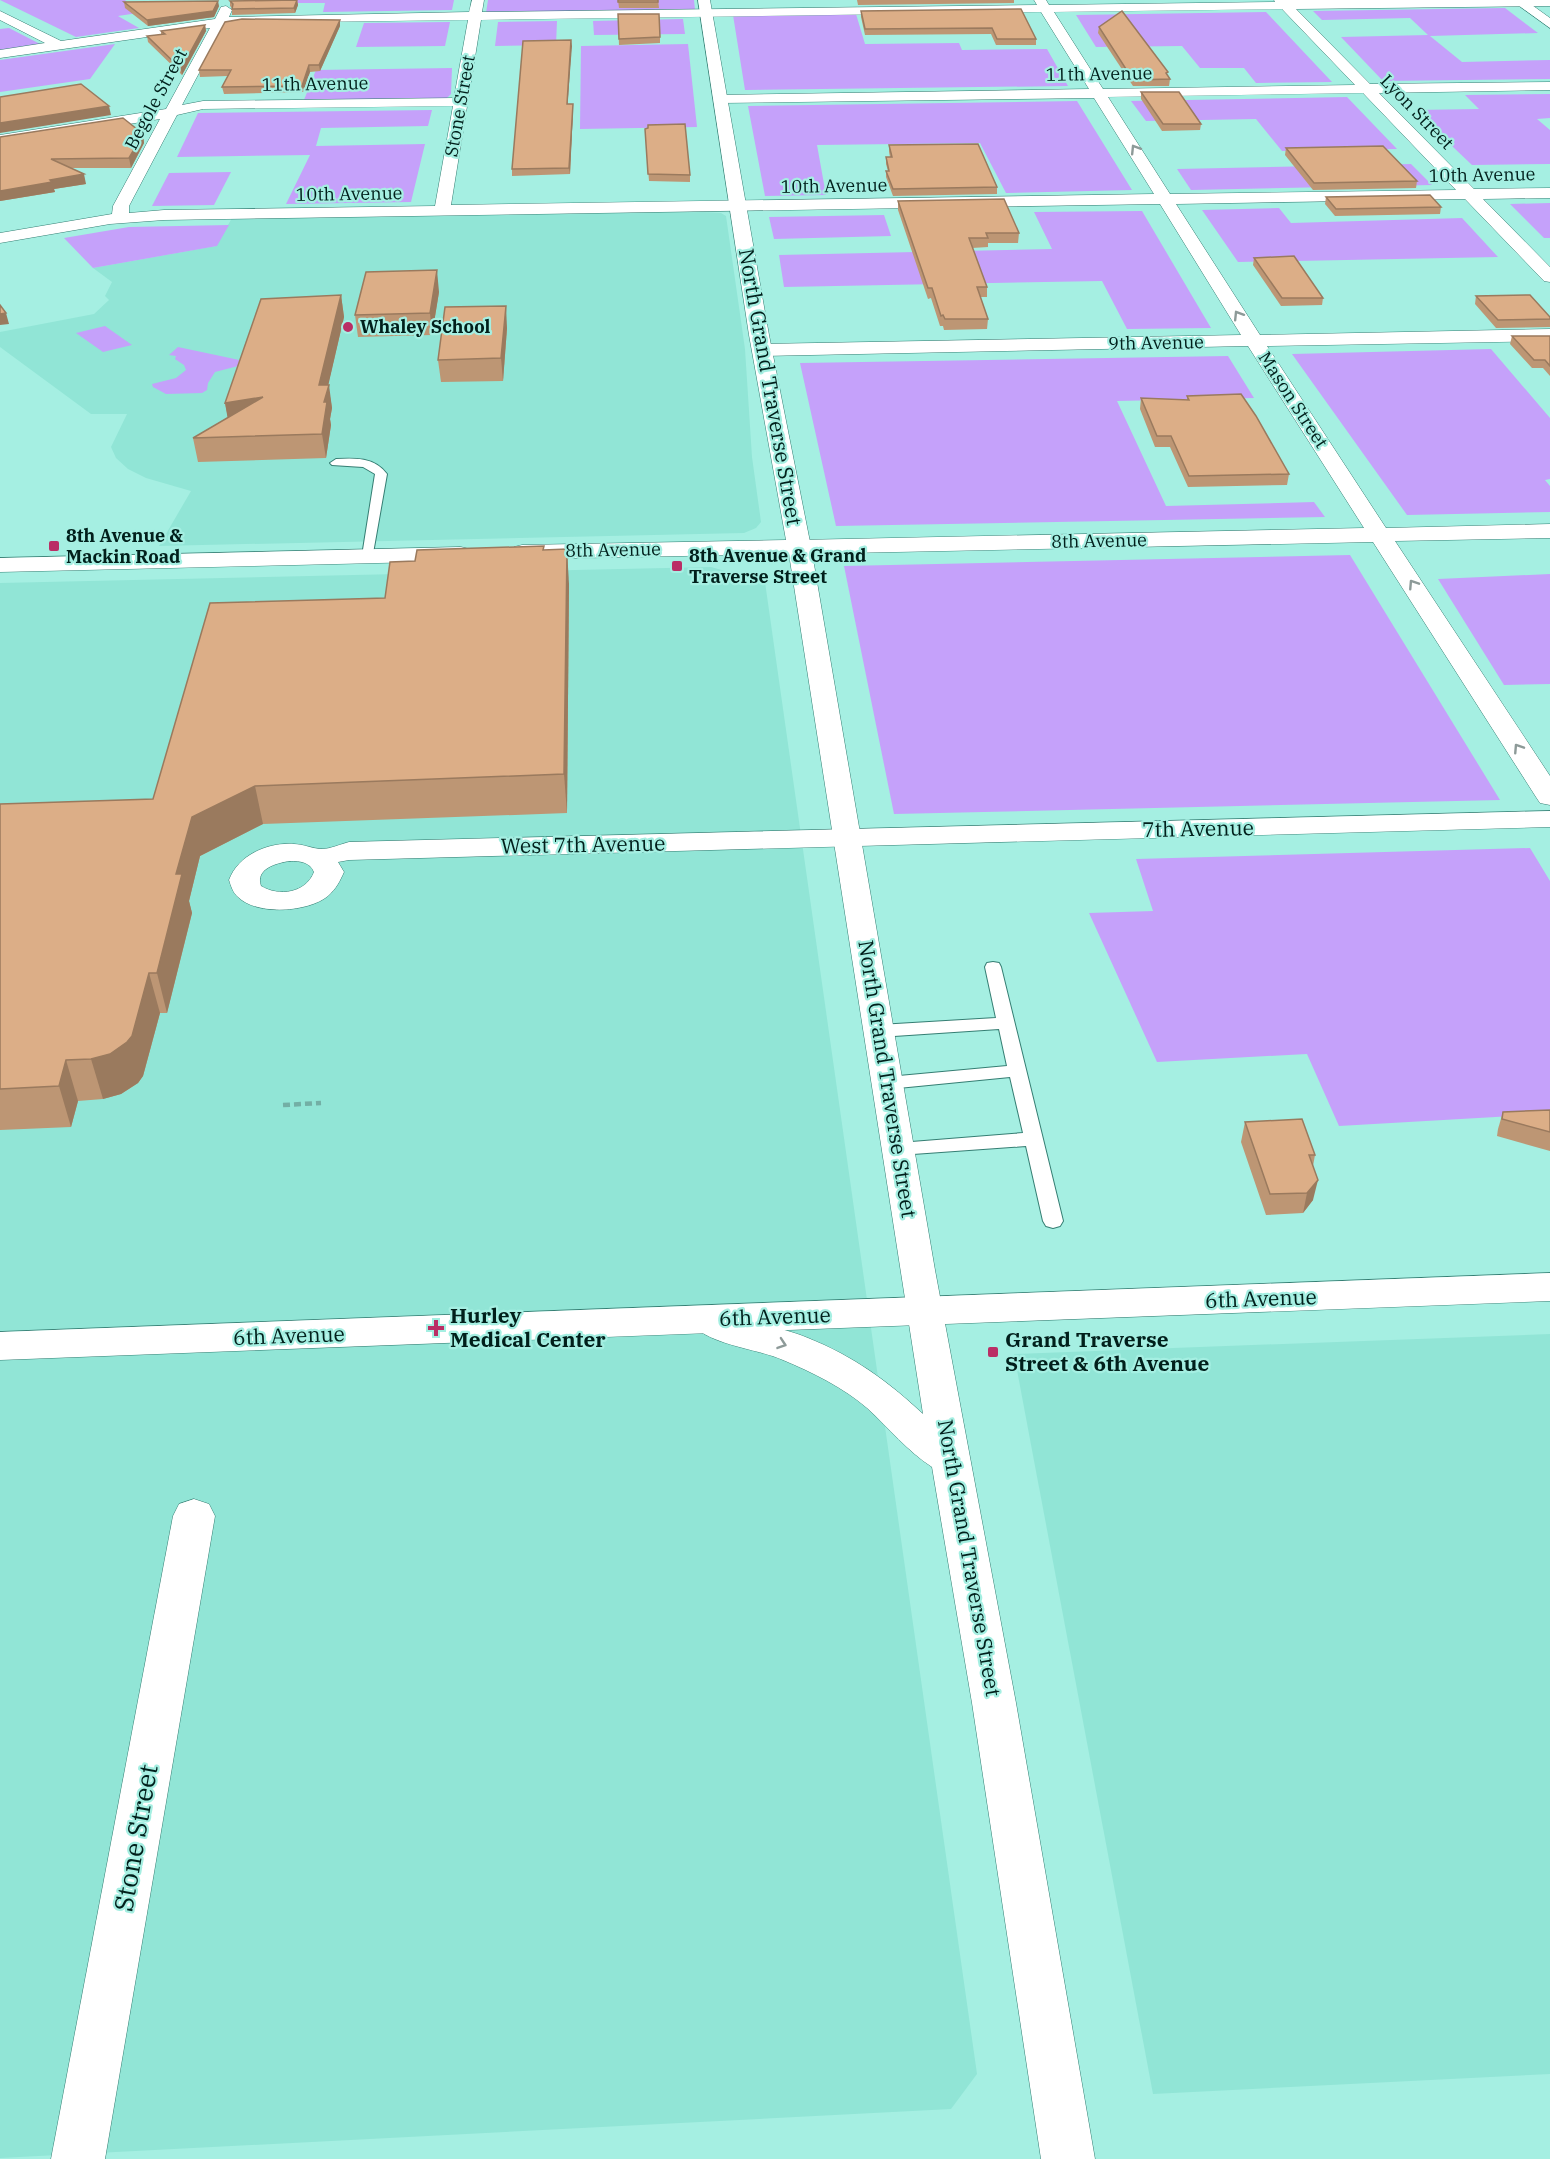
<svg xmlns="http://www.w3.org/2000/svg" width="1550" height="2159" viewBox="0 0 1550 2159" font-family="'IBM Plex Serif',serif">
<style>
.built{fill:#91e5d6}
.green{fill:#c5a1fa}
.lines{fill:none;stroke-linecap:round;stroke-linejoin:round}
.service-casing{stroke:#357e73;stroke-width:2}
.minor-casing{stroke:#357e73;stroke-width:1}
.tertiary-casing{stroke:#357e73;stroke-width:1}
.path{stroke:#73afa5;stroke-width:4.5;stroke-dasharray:7 4;stroke-linecap:butt}
.service{fill:#fff;fill-rule:evenodd}
.minor{fill:#fff;fill-rule:evenodd}
.tertiary{fill:#fff;fill-rule:evenodd}
.wall{fill:#bd9674}
.shaded-wall{fill:#9a7a5e}
.building{fill:#dcae87;stroke:#9a7a5e;stroke-width:1.5}
.oneway{stroke:#8d9a98}
.poi-dot{fill:#ba2e65;stroke:#a5efe2;stroke-width:2}
.labels{text-anchor:middle;stroke-width:4.5;stroke-linejoin:round;paint-order:stroke}
.far-street-label{font-size:18px;fill:#011f1b;stroke:#a5efe2}
.far-poi-label{font-size:18px;font-weight:bold;fill:#011f1b;stroke:#a5efe2;text-anchor:start}
.street-label{font-size:21px;fill:#011f1b;stroke:#a5efe2}
.poi-label{font-size:21px;font-weight:bold;fill:#011f1b;stroke:#a5efe2;text-anchor:start}
.near-street-label{font-size:26px;fill:#011f1b;stroke:#a5efe2}
</style>
<rect width="100%" height="100%" fill="#a5efe2"/>
<g class="built">
<polygon points="703,212 721,213 726,216 745,349 752,457 761,522 756,528 744,533 159,546 191,491 146,478 128,469 116,458 111,447 127,414 91,414 0,347 0,332 94,314 109,300 105,296 112,282 93,268 216,246 232,218"/>
<polygon points="711,567 765,582 977,2074 951,2109 0,2158 0,583"/>
<polygon points="1550,1334 1550,2074 1153,2094 1014,1354"/>
</g>
<g class="green">
<polygon points="0,0 125,0 138,13 118,16 139,28 76,37"/>
<polygon points="254,0 454,0 452,10 323,12 325,3 252,3"/>
<polygon points="488,0 694,0 695,10 486,13"/>
<polygon points="1505,8 1538,33 1430,36 1462,62 1550,60 1550,79 1383,81 1341,37 1428,35 1410,18 1322,20 1313,11"/>
<polygon points="1266,12 1332,82 1256,83 1244,68 1200,68 1182,46 1096,47 1076,15"/>
<polygon points="856,14 865,44 959,43 962,50 1047,49 1068,86 745,90 733,15"/>
<polygon points="683,19 685,34 594,35 593,21"/>
<polygon points="557,21 556,45 495,46 498,22"/>
<polygon points="450,22 445,46 356,47 364,23"/>
<polygon points="9,28 42,45 0,51 0,29"/>
<polygon points="115,44 90,79 0,92 0,60"/>
<polygon points="688,44 697,127 580,129 581,46"/>
<polygon points="452,68 451,94 446,99 304,100 316,70"/>
<polygon points="1550,94 1550,118 1537,119 1550,130 1550,164 1472,165 1414,110 1479,109 1465,95"/>
<polygon points="1347,97 1397,149 1282,151 1256,119 1146,121 1131,101"/>
<polygon points="1077,101 1132,190 1006,193 980,143 817,145 826,195 765,196 748,106"/>
<polygon points="432,110 428,126 321,128 316,146 425,144 411,202 286,204 310,155 177,157 198,113"/>
<polygon points="1411,164 1432,185 1191,190 1177,169"/>
<polygon points="231,172 214,205 152,206 169,173"/>
<polygon points="1550,203 1550,238 1544,238 1510,204"/>
<polygon points="1279,208 1291,223 1462,218 1498,257 1238,262 1202,210"/>
<polygon points="1142,211 1211,328 1127,329 1102,281 784,287 779,255 1052,249 1034,212"/>
<polygon points="884,215 891,236 774,239 769,217"/>
<polygon points="229,225 217,246 93,268 64,238 129,227"/>
<polygon points="105,326 132,345 103,352 76,333"/>
<polygon points="178,347 244,361 242,365 215,372 208,383 207,390 202,393 166,394 153,387 152,384 176,378 186,370 184,365 175,359 176,356 169,355"/>
<polygon points="1491,349 1550,418 1550,479 1545,480 1550,486 1550,512 1407,515 1292,354"/>
<polygon points="1228,356 1254,398 1117,401 1166,506 1314,502 1325,517 836,526 800,363"/>
<polygon points="1350,555 1500,800 894,814 844,566"/>
<polygon points="1550,574 1550,684 1504,685 1438,579"/>
<polygon points="1530,848 1550,881 1550,1114 1339,1126 1307,1054 1157,1062 1089,913 1153,911 1136,859"/>
</g>
<g class="lines">
<defs>
<g id="service">
<path d="M336,459C355,458 374,457 387,474L372,559H364L362,556L375,474L363,467L332,465L330,463Z"/>
<polygon points="993,962 999,963 1001,967 1063,1221 1060,1226 1053,1228 1046,1226 1043,1221 1026,1146 899,1155 892,1154 890,1149 892,1144 899,1143 1023,1133 1010,1077 888,1089 882,1087 879,1083 882,1079 888,1077 1007,1066 999,1029 879,1037 873,1035 870,1031 873,1027 879,1025 996,1018 985,967 987,963"/>
</g>
<g id="minor">
<path d="M472,0H484L482,12L1037,5L1034,0H1046L1049,5L1275,2L1274,0H1550V6L1296,9L1370,84L1550,82V90L1379,93L1474,189L1550,188V198L1483,199L1550,267V282L1544,281L1465,199L1176,204L1260,335L1550,329V341L1267,346L1386,528L1550,524V538L1395,541L1550,776V805L1540,803L1536,797L1373,542L799,554L791,552L787,547L791,542L799,540L1364,528L1248,346L762,356L755,354L752,350L755,346L762,344L1241,335L1160,204L164,220L110,224L0,243V233L112,214L113,206L160,119L0,145V135L166,109L210,28L0,58V50L45,43L0,20V11L61,41L215,19L221,7L226,6L232,10L229,17L469,12ZM1282,9L1355,85L1103,89L1054,12ZM1041,12L1089,89L720,95L713,99L720,103L1094,98L1154,194L451,205L481,20ZM468,20L454,98L203,101L182,105L224,26L243,23ZM1363,93L1456,190L1170,194L1108,97ZM453,106L435,206L164,210L129,213V206L177,115L203,109Z"/>
<path d="M1550,811V827L349,860L338,862L344,872C340,881 336,889 328,896C309,912 257,916 238,897C233,893 231,886 229,880C238,855 268,842 294,844C303,844 313,849 322,849C330,849 341,844 349,842ZM290,861C300,861 310,862 314,872C306,893 279,897 261,886C255,869 276,863 290,861Z"/>
<polygon points="1550,1273 1550,1301 0,1360 0,1332"/>
<polygon points="194,1499 209,1504 215,1516 105,2159 51,2159 173,1516 179,1504"/>
</g>
<g id="tertiary">
<path d="M698,0H710L769,335L811,547L935,1270L1016,1703L1095,2159H1041L972,1703L932,1467C907,1451 889,1428 867,1408C844,1388 812,1372 783,1360C757,1348 703,1345 688,1319L694,1309C716,1302 721,1311 741,1318C763,1326 787,1329 808,1338C853,1356 888,1381 923,1414L789,554L522,559L514,557L510,552L514,547L522,545L786,540L749,335Z"/>
<polygon points="1511,0 1525,0 1550,18 1550,28"/>
<polygon points="461,547 469,549 473,554 469,559 461,561 0,572 0,558"/>
</g>
</defs>
<use href="#service" class="service-casing"/>
<use href="#minor" class="minor-casing"/>
<use href="#tertiary" class="tertiary-casing"/>
<polyline class="path" points="283,1105 321,1103"/>
<use href="#service" class="service"/>
<use href="#minor" class="minor"/>
<use href="#tertiary" class="tertiary"/>
</g>
<g class="wall">
<polygon points="297,0 298,5 295,13 232,15 232,8 230,6 230,1"/>
<polygon points="618,0 658,0 659,8 619,8"/>
<polygon points="857,0 1014,0 1014,3 858,5"/>
<polygon points="124,2 219,6 214,17 148,26 125,8"/>
<polygon points="1021,9 1036,39 1036,45 996,45 991,34 865,35 861,17 861,11"/>
<polygon points="618,14 660,37 660,43 619,45"/>
<polygon points="205,25 206,31 182,75 148,42 147,36 161,35 161,31"/>
<polygon points="340,26 320,71 310,72 303,92 224,94 222,87 228,76 200,77 199,70"/>
<polygon points="1099,27 1170,79 1169,86 1133,86 1098,33"/>
<polygon points="571,40 567,104 573,104 573,110 570,174 512,176 512,169"/>
<polygon points="1141,92 1201,124 1200,130 1162,131 1141,99"/>
<polygon points="645,129 690,175 690,182 649,181"/>
<polygon points="143,134 144,143 131,168 71,168 86,184 54,189 55,192 0,201 0,137"/>
<polygon points="889,145 997,187 997,194 893,196 886,177 886,171 888,171 886,164 886,157 890,157 889,152"/>
<polygon points="1286,148 1417,181 1416,188 1313,190 1285,155"/>
<polygon points="1326,197 1441,207 1440,214 1335,216 1325,204"/>
<polygon points="898,201 1019,233 1018,243 988,243 988,247 972,248 987,287 987,297 980,297 988,319 987,329 944,330 943,326 940,326 931,298 928,299 898,210"/>
<polygon points="1254,258 1323,298 1322,305 1281,306 1253,265"/>
<polygon points="439,292 432,335 358,337 355,315"/>
<polygon points="341,295 344,317 328,385 332,408 330,419 331,425 326,458 198,462 193,438 228,417 225,403"/>
<polygon points="1476,296 1550,317 1550,327 1496,328 1475,304"/>
<polygon points="507,328 503,381 441,382 438,360"/>
<polygon points="1512,336 1550,336 1550,376 1543,368 1532,368 1510,344"/>
<polygon points="1187,396 1289,474 1287,485 1188,487 1170,447 1155,447 1140,409 1141,398 1187,400"/>
<polygon points="544,550 569,584 567,813 263,824 200,856 189,901 192,913 167,1013 160,1013 143,1076 138,1083 121,1094 103,1099 78,1101 71,1127 0,1130 0,804 153,799 385,598 415,561"/>
<polygon points="1550,1110 1550,1151 1497,1136 1498,1129 1503,1112"/>
<polygon points="1245,1122 1315,1155 1313,1166 1313,1200 1303,1213 1266,1215 1241,1142"/>
</g>
<g class="shaded-wall">
<polygon points="297,0 298,5 295,13 294,8"/>
<polygon points="218,1 219,6 214,17 148,26 147,20"/>
<polygon points="340,20 340,26 320,71 319,65"/>
<polygon points="205,25 206,31 182,75 181,69"/>
<polygon points="571,40 572,46 567,111 567,104"/>
<polygon points="309,65 310,72 303,92 302,86"/>
<polygon points="573,104 573,110 570,174 569,168"/>
<polygon points="109,106 111,115 0,133 0,123"/>
<polygon points="143,134 144,143 131,168 129,158"/>
<polygon points="84,174 86,184 54,189 55,192 0,201 0,191 50,180"/>
<polygon points="437,270 439,292 432,335 430,313"/>
<polygon points="341,295 344,317 323,408 319,385"/>
<polygon points="506,306 507,328 503,381 501,358"/>
<polygon points="6,313 9,324 0,325 0,314"/>
<polygon points="329,385 332,408 330,419 331,425 326,458 322,434 324,402"/>
<polygon points="263,397 229,426 225,403"/>
<polygon points="567,549 569,584 567,813 564,774"/>
<polygon points="255,786 263,824 200,856 189,901 192,913 167,1013 157,973 176,874 192,817"/>
<polygon points="149,973 160,1013 143,1076 138,1083 121,1094 103,1099 91,1059"/>
<polygon points="66,1060 78,1101 71,1127 59,1086"/>
<polygon points="1318,1180 1313,1200 1303,1213 1307,1193"/>
</g>
<g class="building">
<polygon points="297,0 294,8 232,9 233,4 230,1"/>
<rect x="618" y="0" width="40" height="2"/>
<polygon points="218,1 213,11 147,20 124,2"/>
<polygon points="1021,9 1036,39 997,39 992,28 865,29 861,11"/>
<polygon points="1122,11 1168,72 1166,73 1170,79 1133,80 1099,27"/>
<polygon points="618,14 659,14 660,37 619,39"/>
<polygon points="242,19 340,20 319,65 309,65 302,86 222,87 231,70 199,70 225,22"/>
<polygon points="205,25 181,69 147,36 165,34 161,31"/>
<polygon points="571,40 567,104 573,104 569,168 512,169 523,41"/>
<polygon points="81,84 109,106 0,123 0,97"/>
<polygon points="1141,92 1179,92 1201,124 1163,124"/>
<polygon points="123,118 143,134 129,158 51,159 84,174 50,180 52,182 0,191 0,137"/>
<polygon points="685,124 690,175 648,174 645,129 648,128 648,125"/>
<polygon points="978,144 997,187 893,189 886,171 889,171 886,157 892,157 889,145"/>
<polygon points="1383,146 1417,181 1314,183 1286,148"/>
<polygon points="1430,195 1441,207 1336,209 1326,197"/>
<polygon points="1004,199 1019,233 986,233 988,238 969,238 987,287 977,287 988,319 945,319 943,315 941,316 932,288 928,288 898,201"/>
<polygon points="1294,256 1323,298 1282,298 1254,258"/>
<polygon points="437,270 430,313 355,315 366,272"/>
<polygon points="341,295 319,385 329,385 324,402 327,402 322,434 193,438 263,397 225,403 261,299"/>
<polygon points="1530,295 1550,317 1550,319 1498,320 1476,296"/>
<polygon points="0,305 6,313 0,314"/>
<polygon points="506,306 501,358 438,360 445,307"/>
<polygon points="1512,336 1550,336 1550,366 1545,360 1534,360"/>
<polygon points="1241,394 1256,416 1289,474 1189,476 1171,436 1157,436 1141,398 1189,400 1187,396"/>
<polygon points="544,546 543,550 567,549 564,774 255,786 192,817 176,874 182,874 157,973 149,973 132,1036 127,1042 110,1054 91,1059 66,1060 59,1086 0,1089 0,804 153,799 210,603 385,598 390,562 415,561 417,550"/>
<polygon points="1550,1110 1550,1132 1502,1119 1503,1112"/>
<polygon points="1302,1119 1315,1155 1309,1155 1318,1180 1307,1193 1270,1194 1245,1122"/>
</g>
<defs><path id="oneway-chevron" d="M-2-3.5L2.5 0L-2 3.5" fill="none" stroke-width="1.6" stroke-linecap="round" stroke-linejoin="round" transform="scale(1.5)"/></defs>
<g class="oneway">
<use href="#oneway-chevron" transform="translate(1135 149) rotate(-122)"/>
<use href="#oneway-chevron" transform="translate(1238 315) rotate(-122)"/>
<use href="#oneway-chevron" transform="translate(1413 584) rotate(-123)"/>
<use href="#oneway-chevron" transform="translate(1518 748) rotate(-123)"/>
<use href="#oneway-chevron" transform="translate(782 1344) rotate(19)"/>
</g>
<g class="poi-dot">
<circle cx="348" cy="327" r="6"/>
<rect x="48" y="540" width="12" height="12" rx="3"/>
<rect x="671" y="560" width="12" height="12" rx="3"/>
<path d="M433 1319h6v6h6v6h-6v6h-6v-6h-6v-6h6z"/>
<rect x="987" y="1346" width="12" height="12" rx="3"/>
</g>
<g class="labels">
<g class="far-street-label">
<text transform="translate(1099 74) rotate(-1)" y="6">11th Avenue</text>
<text transform="translate(315 84) rotate(-1)" y="6">11th Avenue</text>
<text transform="translate(156 99) rotate(-62)" y="6">Begole Street</text>
<text transform="translate(460 106) rotate(-80)" y="6">Stone Street</text>
<text transform="translate(1417 112) rotate(46)" y="6">Lyon Street</text>
<text transform="translate(1482 175) rotate(-1)" y="6">10th Avenue</text>
<text transform="translate(834 186) rotate(-1)" y="6">10th Avenue</text>
<text transform="translate(349 194) rotate(-1)" y="6">10th Avenue</text>
<text transform="translate(1156 343) rotate(-1)" y="6">9th Avenue</text>
<text transform="translate(1293 400) rotate(57)" y="6">Mason Street</text>
<text transform="translate(1099 541) rotate(-1)" y="6">8th Avenue</text>
<text transform="translate(613 550) rotate(-1)" y="6">8th Avenue</text>
</g>
<g class="far-poi-label">
<text x="360" y="333">Whaley School</text>
<text x="66" y="542">8th Avenue &amp;<tspan x="66" dy="21">Mackin Road</tspan></text>
<text x="689" y="562">8th Avenue &amp; Grand<tspan x="689" dy="21">Traverse Street</tspan></text>
</g>
<g class="street-label">
<text transform="translate(770 387) rotate(80)" y="7">North Grand Traverse Street</text>
<text transform="translate(1198 829) rotate(-1)" y="7">7th Avenue</text>
<text transform="translate(583 845) rotate(-1)" y="7">West 7th Avenue</text>
<text transform="translate(887 1079) rotate(81)" y="7">North Grand Traverse Street</text>
<text transform="translate(1261 1299) rotate(-2)" y="7">6th Avenue</text>
<text transform="translate(775 1317) rotate(-2)" y="7">6th Avenue</text>
<text transform="translate(289 1336) rotate(-2)" y="7">6th Avenue</text>
<text transform="translate(969 1558) rotate(80)" y="7">North Grand Traverse Street</text>
</g>
<g class="poi-label">
<text x="450" y="1323">Hurley<tspan x="450" dy="24">Medical Center</tspan></text>
<text x="1005" y="1347">Grand Traverse<tspan x="1005" dy="24">Street &amp; 6th Avenue</tspan></text>
</g>
<g class="near-street-label">
<text transform="translate(136 1838) rotate(-80)" y="9">Stone Street</text>
</g>
</g>
</svg>
